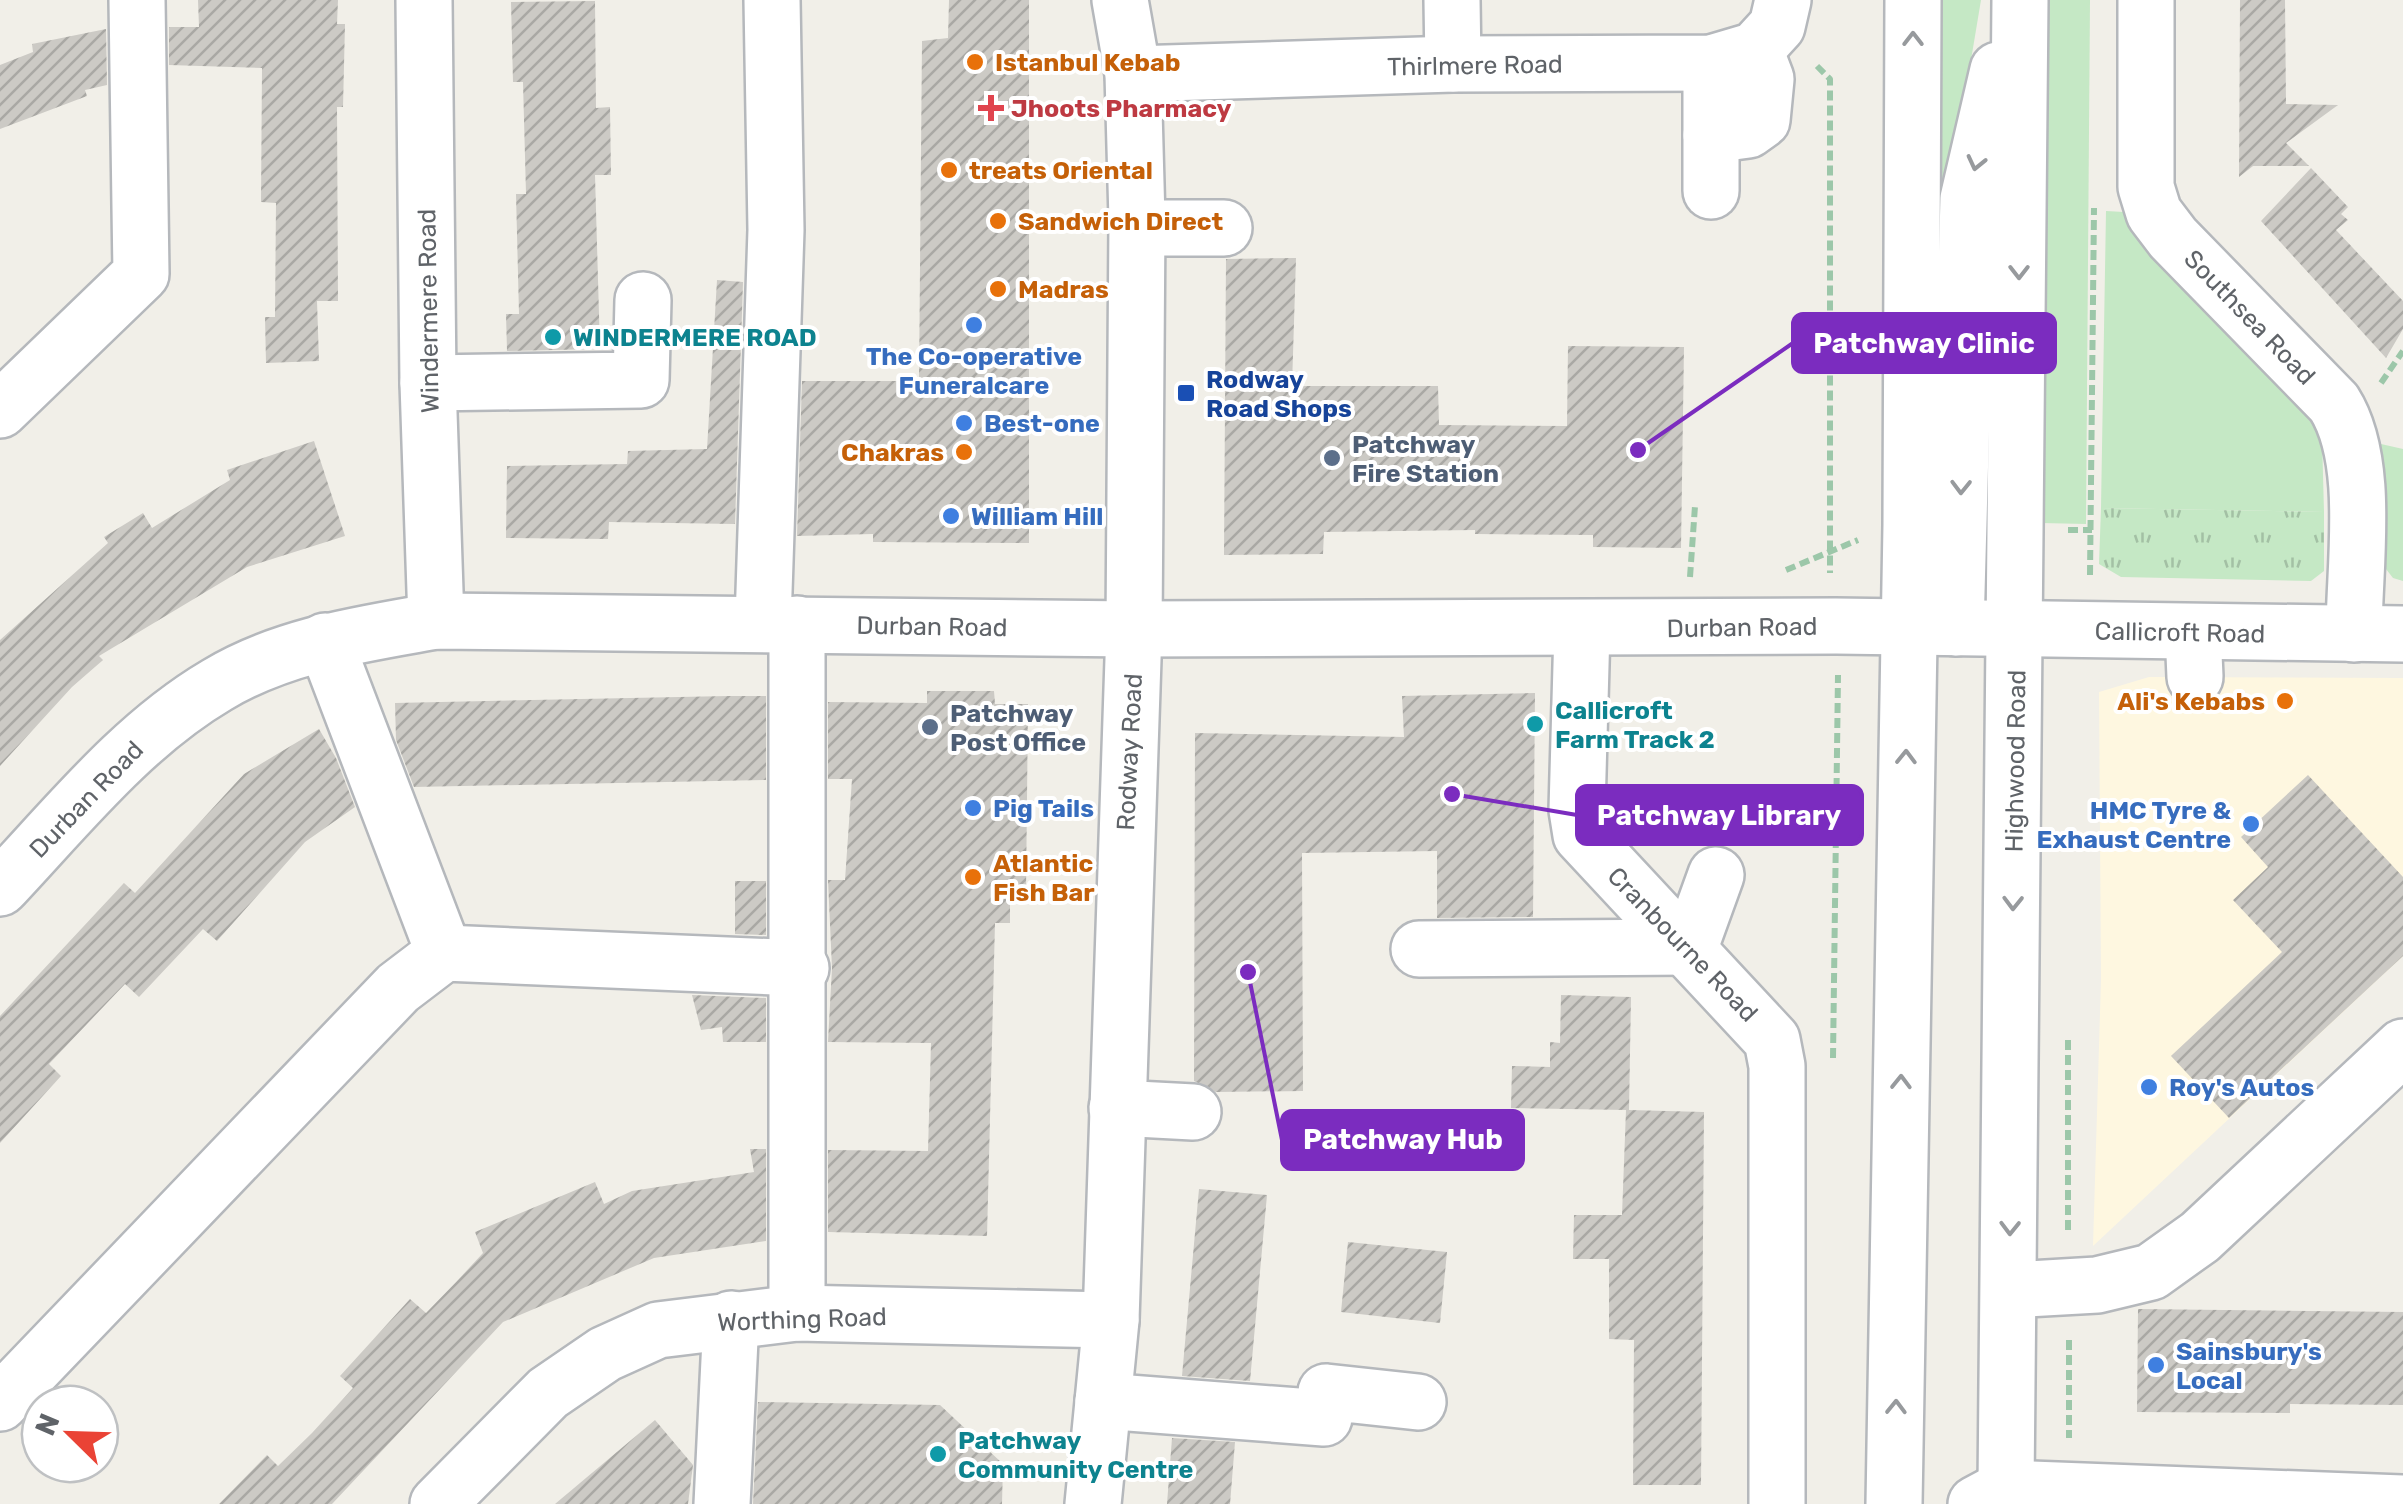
<svg xmlns="http://www.w3.org/2000/svg" width="2403" height="1504" viewBox="0 0 2403 1504" font-family="Rubik,sans-serif">
<style>
.commercial{fill:#fef7e0}
.green{fill:#c5e8c5}
.park{fill:url(#park-tufts)}
.building{fill:url(#building-hatch)}
.lines{fill:none;stroke-linecap:round;stroke-linejoin:round}
.minor-casing{stroke:#b5b8bc;stroke-width:60}
.path{stroke:#9cc7a9;stroke-width:6;stroke-dasharray:10 5;stroke-linecap:butt}
.minor{stroke:#fff;stroke-width:55}
.oneway{stroke:#979a9d}
.food-dot{fill:#e8710a;stroke:#fff;stroke-width:4}
.health-dot{fill:#e0444e;stroke:#fff;stroke-width:4}
.shop-dot{fill:#3f7fe0;stroke:#fff;stroke-width:4}
.culture-dot{fill:#0f9aa8;stroke:#fff;stroke-width:4}
.transit-dot{fill:#1a4fb4;stroke:#fff;stroke-width:4}
.service-dot{fill:#5c6f8a;stroke:#fff;stroke-width:4}
.labels{text-anchor:middle;stroke-width:8;stroke-linejoin:round;paint-order:stroke}
.food-label{font-size:25px;font-weight:bold;fill:#c56008;stroke:#fff;text-anchor:start}
.street-label{font-size:25px;fill:#5f6368;stroke:#fff}
.health-label{font-size:25px;font-weight:bold;fill:#be3a42;stroke:#fff;text-anchor:start}
.culture-label{font-size:25px;font-weight:bold;fill:#0d838f;stroke:#fff;text-anchor:start}
.shop-label{font-size:25px;font-weight:bold;fill:#366cbe;stroke:#fff;text-anchor:start}
.transit-label{font-size:25px;font-weight:bold;fill:#164399;stroke:#fff;text-anchor:start}
.service-label{font-size:25px;font-weight:bold;fill:#4e5e75;stroke:#fff;text-anchor:start}
.leader{fill:none;stroke:#7b2cbf;stroke-width:4}
.callout-dot{fill:#7b2cbf;stroke:#fff;stroke-width:4}
.callout{fill:#7b2cbf;stroke:#7b2cbf;stroke-width:4}
.callout-label{font-size:28px;text-anchor:middle;font-weight:bold;fill:#fff}
</style>
<defs>
<pattern id="park-tufts" width="24" height="20" patternUnits="userSpaceOnUse" patternTransform="scale(2.5)"><rect width="24" height="20" fill="#c5e8c5"/><path d="M3 7l-1-3M5 7V3M7 7l1-3M15 17l-1-3M17 17v-4M19 17l1-3" fill="none" stroke="#a3c0a4"/></pattern>
<pattern id="building-hatch" width="6" height="6" patternUnits="userSpaceOnUse" patternTransform="scale(2.5)"><rect width="6" height="6" fill="#cccac5"/><path d="M-1 1l2-2M0 6l6-6M5 7l2-2" fill="none" stroke="#a9a8a4"/></pattern>
</defs>
<rect width="100%" height="100%" fill="#f1efe8"/>
<polygon class="commercial" points="2149,677 2403,678 2403,956 2093,1246 2101,980 2099,692"/>
<g class="green">
<polygon points="1938,0 1981,0 1950,186 1936,184"/>
<polygon points="2045,0 2090,0 2086,524 2041,523"/>
<polygon points="2106,211 2124,212 2183,290 2249,350 2315,421 2322,437 2324,512 2101,508"/>
<polygon points="2381,444 2403,449 2403,581 2393,578 2379,560"/>
</g>
<polygon class="park" points="2101,508 2324,512 2324,571 2311,581 2121,577 2099,564"/>
<g class="building">
<polygon points="198,0 338,0 337,24 345,24 343,107 337,107 338,301 317,301 319,361 266,363 265,317 275,317 276,203 261,202 262,68 169,65 169,27 199,27"/>
<polygon points="949,0 1029,0 1029,543 873,542 873,534 797,536 802,381 919,381 922,41 948,38"/>
<polygon points="2240,0 2285,0 2286,104 2338,105 2286,143 2309,166 2253,166 2239,177"/>
<polygon points="595,1 596,108 610,107 611,175 595,175 600,349 507,351 506,314 519,314 516,194 526,194 523,82 513,82 511,2"/>
<polygon points="106,29 107,85 85,90 87,96 0,129 0,65 33,52 32,44"/>
<polygon points="2311,168 2348,207 2341,214 2348,220 2336,230 2403,301 2403,329 2386,358 2261,221"/>
<polygon points="1296,258 1292,386 1438,386 1439,425 1567,426 1568,346 1684,347 1681,548 1593,547 1593,535 1475,534 1475,530 1324,532 1323,554 1224,555 1226,259"/>
<polygon points="717,280 743,282 735,524 609,522 608,539 506,538 507,466 627,464 628,451 707,449"/>
<polygon points="314,441 345,536 247,567 99,656 103,660 72,687 0,766 0,640 108,543 104,537 143,513 152,528 230,480 227,470"/>
<polygon points="927,691 994,691 995,704 1028,704 1026,892 1010,892 1010,923 995,923 987,1236 828,1232 828,1150 928,1151 931,1043 828,1042 832,968 828,880 845,880 852,779 828,779 828,702 927,703"/>
<polygon points="1535,693 1533,917 1437,918 1437,851 1302,853 1303,1091 1216,1092 1194,1081 1195,733 1404,737 1402,696"/>
<polygon points="728,696 766,696 766,780 414,787 396,740 395,703"/>
<polygon points="319,729 336,758 355,807 305,842 217,941 203,929 139,997 125,984 49,1064 61,1076 0,1143 0,1016 124,883 135,893 244,774"/>
<polygon points="2308,775 2403,877 2403,956 2229,1118 2171,1056 2282,952 2233,900 2268,867 2241,837"/>
<polygon points="735,881 766,881 766,935 735,934"/>
<polygon points="692,995 766,998 766,1042 723,1042 722,1027 701,1030"/>
<polygon points="1561,995 1631,997 1629,1110 1704,1112 1701,1485 1633,1485 1634,1340 1609,1339 1609,1259 1573,1259 1574,1215 1622,1215 1626,1110 1511,1108 1512,1066 1550,1067 1550,1042 1560,1043"/>
<polygon points="750,1149 766,1149 766,1241 654,1258 503,1322 332,1504 219,1504 267,1455 278,1466 312,1433 353,1388 340,1376 410,1299 426,1313 457,1281 483,1253 475,1232 595,1182 604,1204 632,1191 754,1172"/>
<polygon points="1199,1189 1267,1195 1250,1381 1182,1376"/>
<polygon points="1348,1242 1447,1252 1440,1323 1341,1312"/>
<polygon points="2138,1309 2403,1312 2403,1405 2290,1404 2290,1413 2137,1412"/>
<polygon points="758,1402 940,1405 1003,1464 1002,1504 753,1504"/>
<polygon points="655,1420 693,1465 688,1504 555,1504"/>
<polygon points="1172,1438 1235,1442 1230,1504 1167,1504"/>
</g>
<g class="lines">
<defs>
<g id="minor">
<polyline points="424,0 428,383 436,621"/>
<polyline points="1452,0 1453,64"/>
<path d="M2146,0V187L2154,213L2173,238L2334,403C2371,461 2354,565 2354,634"/>
<polyline points="1711,63 1711,191"/>
<polyline points="1133,74 1453,64 1711,63 1755,50 1777,26 1783,0"/>
<polyline points="1711,135 1748,130 1762,120 1766,79 1755,50"/>
<polyline points="1137,228 1224,228"/>
<polyline points="428,383 641,380 643,300"/>
<polyline points="0,410 141,274 137,0"/>
<polyline points="763,622 776,230 772,0"/>
<polyline points="1956,628 1968,199 1998,70"/>
<polyline points="1582,629 1577,810 1581,835 1772,1040 1777,1066 1777,1504"/>
<polyline points="2193,632 2195,677"/>
<polyline points="325,641 444,953"/>
<path d="M0,888C67,817 132,735 217,685C283,645 363,634 436,621L1134,629L1836,626L2403,634"/>
<polyline points="1419,949 1690,947 1716,875"/>
<polyline points="1117,1108 1193,1112"/>
<polyline points="2009,1290 2097,1285 2151,1272 2200,1237 2403,1047"/>
<polyline points="797,1313 797,624"/>
<polyline points="1103,1401 1324,1418 1326,1392 1418,1402"/>
<polyline points="0,1403 398,988 444,953 801,968"/>
<polyline points="2006,1488 2020,0"/>
<polyline points="438,1504 548,1393 605,1354 658,1330 797,1313 1111,1320"/>
<polyline points="722,1504 731,1319"/>
<polyline points="1093,1504 1111,1320 1134,629 1137,220 1133,74 1120,0"/>
<polyline points="1894,1504 1911,525 1913,0"/>
<polyline points="1976,1504 2006,1488 2403,1503"/>
</g>
</defs>
<use href="#minor" class="minor-casing"/>
<g class="path">
<polyline points="1817,66 1830,79 1830,573"/>
<polyline points="2381,383 2403,351"/>
<polyline points="2068,530 2092,530"/>
<polyline points="1786,570 1858,540"/>
<polyline points="2090,575 2094,208"/>
<polyline points="1690,577 1695,506"/>
<polyline points="1629,737 1649,739"/>
<polyline points="2068,1040 2068,1233"/>
<polyline points="1833,1058 1838,675"/>
<polyline points="2069,1340 2069,1438"/>
</g>
<use href="#minor" class="minor"/>
</g>
<defs><path id="oneway-chevron" d="M-2-3.5L2.5 0L-2 3.5" fill="none" stroke-width="1.6" stroke-linecap="round" stroke-linejoin="round" transform="scale(2.5)"/></defs>
<g class="oneway">
<use href="#oneway-chevron" transform="translate(1913 39) rotate(-90)"/>
<use href="#oneway-chevron" transform="translate(1976 163) rotate(103)"/>
<use href="#oneway-chevron" transform="translate(2019 272) rotate(90)"/>
<use href="#oneway-chevron" transform="translate(1961 487) rotate(91)"/>
<use href="#oneway-chevron" transform="translate(1906 757) rotate(-89)"/>
<use href="#oneway-chevron" transform="translate(2013 903) rotate(91)"/>
<use href="#oneway-chevron" transform="translate(1901 1082) rotate(-89)"/>
<use href="#oneway-chevron" transform="translate(2010 1228) rotate(91)"/>
<use href="#oneway-chevron" transform="translate(1896 1407) rotate(-89)"/>
</g>
<g class="food-dot">
<circle cx="975" cy="62" r="10"/>
<circle cx="949" cy="170" r="10"/>
<circle cx="998" cy="221" r="10"/>
<circle cx="998" cy="289" r="10"/>
<circle cx="964" cy="452" r="10"/>
<circle cx="2285" cy="701" r="10"/>
<circle cx="973" cy="877" r="10"/>
</g>
<path class="health-dot" d="M986 93h10v10h10v10h-10v10h-10v-10h-10v-10h10z"/>
<g class="shop-dot">
<circle cx="974" cy="325" r="10"/>
<circle cx="964" cy="423" r="10"/>
<circle cx="951" cy="516" r="10"/>
<circle cx="973" cy="808" r="10"/>
<circle cx="2251" cy="824" r="10"/>
<circle cx="2149" cy="1087" r="10"/>
<circle cx="2156" cy="1365" r="10"/>
</g>
<g class="culture-dot">
<circle cx="553" cy="337" r="10"/>
<circle cx="1535" cy="724" r="10"/>
<circle cx="938" cy="1454" r="10"/>
</g>
<rect class="transit-dot" x="1176" y="383" width="20" height="20" rx="5"/>
<g class="service-dot">
<circle cx="1332" cy="458" r="10"/>
<circle cx="930" cy="727" r="10"/>
</g>
<g class="labels">
<g class="food-label">
<text x="995" y="71">Istanbul Kebab</text>
<text x="969" y="179">treats Oriental</text>
<text x="1018" y="230">Sandwich Direct</text>
<text x="1018" y="298">Madras</text>
<text x="944" y="461" text-anchor="end">Chakras</text>
<text x="2265" y="710" text-anchor="end">Ali's Kebabs</text>
<text x="993" y="872">Atlantic<tspan x="993" dy="29">Fish Bar</tspan></text>
</g>
<g class="street-label">
<text transform="translate(1475 65) rotate(-1)" y="9">Thirlmere Road</text>
<text transform="translate(428 311) rotate(-91)" y="9">Windermere Road</text>
<text transform="translate(2250 317) rotate(46)" y="9">Southsea Road</text>
<text transform="translate(932 626) rotate(1)" y="9">Durban Road</text>
<text transform="translate(1742 627) rotate(-1)" y="9">Durban Road</text>
<text transform="translate(2180 632) rotate(1)" y="9">Callicroft Road</text>
<text transform="translate(1129 752) rotate(-87)" y="9">Rodway Road</text>
<text transform="translate(2015 761) rotate(-89)" y="9">Highwood Road</text>
<text transform="translate(86 799) rotate(-46)" y="9">Durban Road</text>
<text transform="translate(1683 944) rotate(46)" y="9">Cranbourne Road</text>
<text transform="translate(802 1319) rotate(-2)" y="9">Worthing Road</text>
</g>
<g class="health-label">
<text x="1011" y="117">Jhoots Pharmacy</text>
</g>
<g class="culture-label">
<text x="573" y="346">WINDERMERE ROAD</text>
<text x="1555" y="719">Callicroft<tspan x="1555" dy="29">Farm Track 2</tspan></text>
<text x="958" y="1449">Patchway<tspan x="958" dy="29">Community Centre</tspan></text>
</g>
<g class="shop-label">
<text x="974" y="365" text-anchor="middle">The Co-operative<tspan x="974" dy="29">Funeralcare</tspan></text>
<text x="984" y="432">Best-one</text>
<text x="971" y="525">William Hill</text>
<text x="993" y="817">Pig Tails</text>
<text x="2231" y="819" text-anchor="end">HMC Tyre &amp;<tspan x="2231" dy="29">Exhaust Centre</tspan></text>
<text x="2169" y="1096">Roy's Autos</text>
<text x="2176" y="1360">Sainsbury's<tspan x="2176" dy="29">Local</tspan></text>
</g>
<g class="transit-label">
<text x="1206" y="388">Rodway<tspan x="1206" dy="29">Road Shops</tspan></text>
</g>
<g class="service-label">
<text x="1352" y="453">Patchway<tspan x="1352" dy="29">Fire Station</tspan></text>
<text x="950" y="722">Patchway<tspan x="950" dy="29">Post Office</tspan></text>
</g>
</g>
<path class="leader" d="M1638 450L1793 343M1452 794L1577 815M1248 972L1282 1140"/>
<g class="callout-dot">
<circle cx="1638" cy="450" r="10"/>
<circle cx="1452" cy="794" r="10"/>
<circle cx="1248" cy="972" r="10"/>
</g>
<g class="callout">
<rect x="1793" y="314" width="262" height="58" rx="10"/>
<rect x="1577" y="786" width="285" height="58" rx="10"/>
<rect x="1282" y="1111" width="241" height="58" rx="10"/>
</g>
<g class="callout-label">
<text x="1924" y="353">Patchway Clinic</text>
<text x="1719" y="825">Patchway Library</text>
<text x="1403" y="1149">Patchway Hub</text>
</g>
<g transform="translate(70 1434) rotate(293)"><circle r="48" fill="#ffffff" stroke="#bfc1c3" stroke-width="2.5"/>
<path d="M0-8L18 38L0 25L-18 38Z" fill="#ea4335"/>
<text y="-15" font-size="28" font-weight="bold" text-anchor="middle" fill="#5f6368">N</text>
</g>
</svg>
